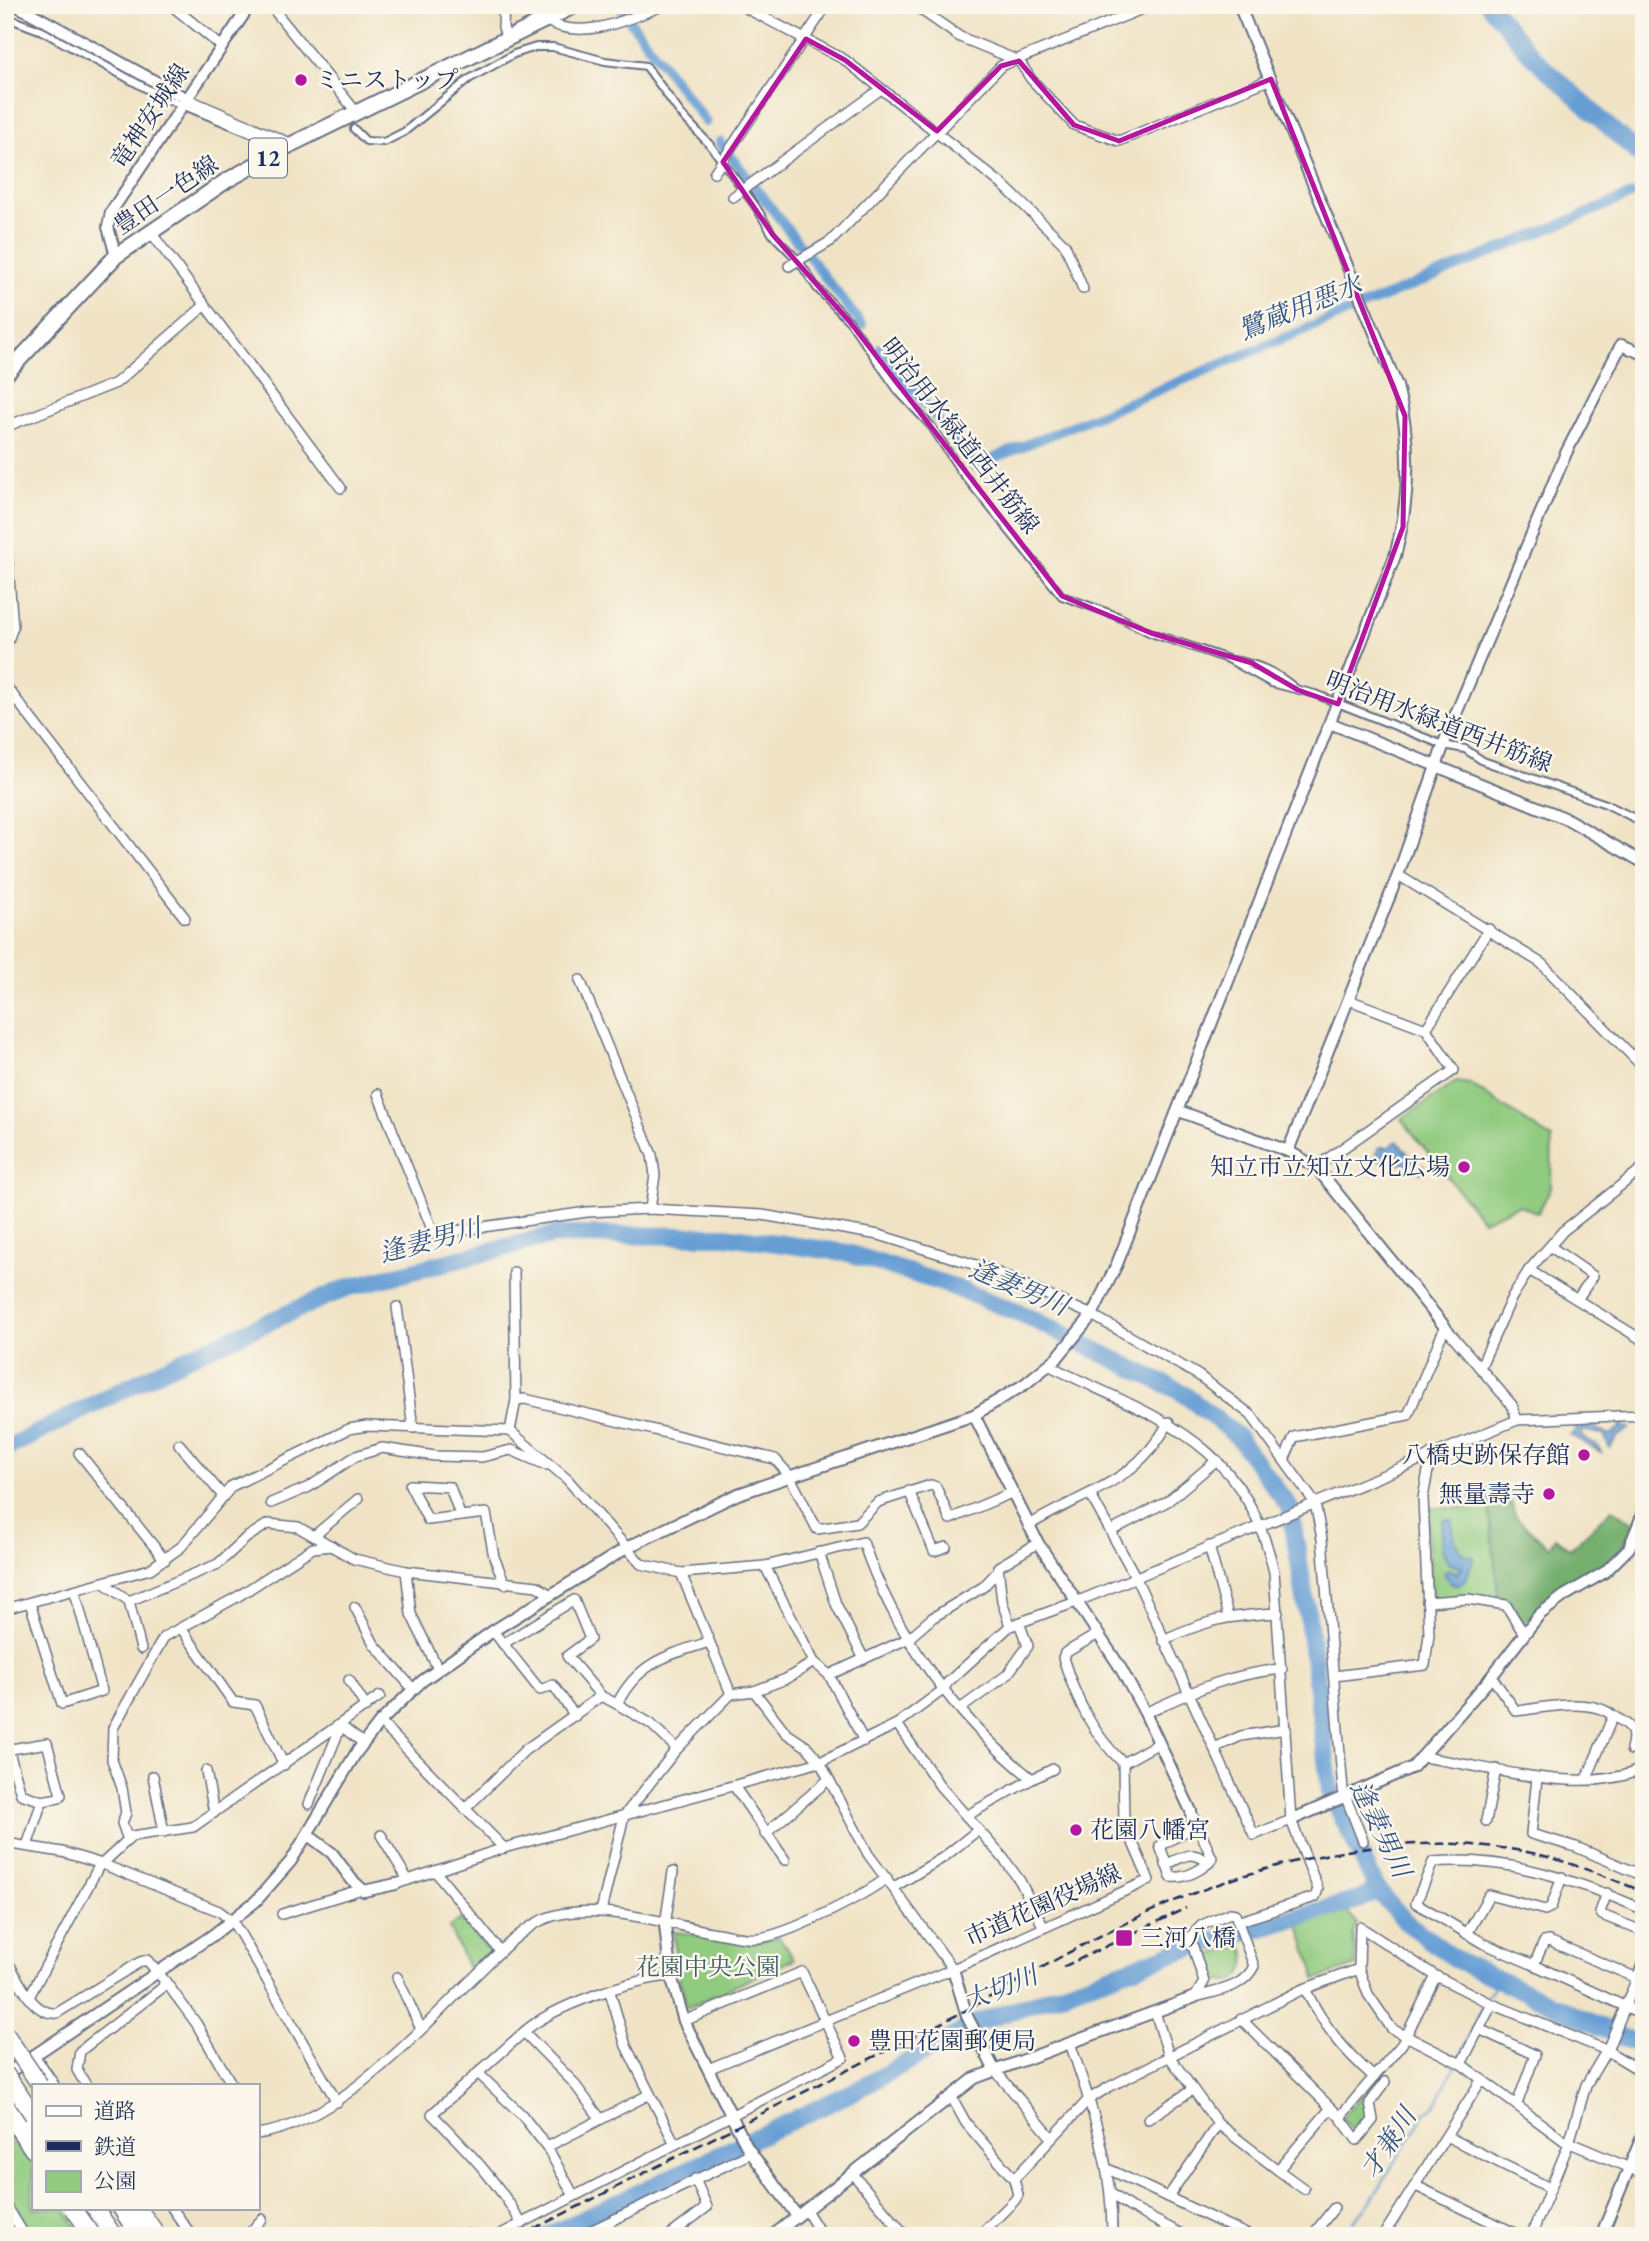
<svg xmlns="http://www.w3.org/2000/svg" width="1649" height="2241" viewBox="0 0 1649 2241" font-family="'EB Garamond','Noto Serif JP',serif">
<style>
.green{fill:#90cb7f;stroke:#567d6e;stroke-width:2}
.forest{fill:#74af6e;stroke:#486f66;stroke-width:2}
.water{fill:#669ed4;stroke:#406699;stroke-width:2}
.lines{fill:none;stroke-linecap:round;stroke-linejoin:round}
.stream{stroke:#669ed4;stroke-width:2.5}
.canal{stroke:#669ed4;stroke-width:10}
.river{stroke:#669ed4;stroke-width:18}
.minor-tunnel{stroke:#c5bfb0;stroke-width:9;stroke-dasharray:9 4.5;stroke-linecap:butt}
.pedestrian-casing{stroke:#666e82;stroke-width:10}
.minor-casing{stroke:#666e82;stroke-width:12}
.tertiary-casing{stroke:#666e82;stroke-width:14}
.primary-casing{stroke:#666e82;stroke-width:18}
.motorway-casing{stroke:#666e82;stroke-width:19}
.pedestrian{stroke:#fff;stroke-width:6}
.minor{stroke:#fff;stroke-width:9}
.tertiary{stroke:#fff;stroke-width:10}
.primary{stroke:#fff;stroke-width:14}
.motorway{stroke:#fff;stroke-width:16}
.rail{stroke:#1b2f5e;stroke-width:2.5;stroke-dasharray:10 5;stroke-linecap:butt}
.motorway-bridge-casing{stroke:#666e82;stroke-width:19;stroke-linecap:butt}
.motorway-bridge{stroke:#fff;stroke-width:16}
.marked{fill:none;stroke:#b5179e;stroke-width:5;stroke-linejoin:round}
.poi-dot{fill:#b5179e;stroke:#fbf7ec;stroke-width:2.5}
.labels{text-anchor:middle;stroke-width:5;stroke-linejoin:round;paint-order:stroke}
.shield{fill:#fbf7ec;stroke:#5e6b89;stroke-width:2}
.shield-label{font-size:23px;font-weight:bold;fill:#1b2f5e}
.poi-label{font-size:24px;fill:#1b2f5e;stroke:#fbf7ec;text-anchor:start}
.street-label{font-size:24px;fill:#1b2f5e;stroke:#fbf7ec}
.park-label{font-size:24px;fill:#3e5e68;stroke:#fbf7ec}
.water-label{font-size:26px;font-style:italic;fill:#355687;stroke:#fbf7ec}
</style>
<rect width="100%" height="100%" fill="#fbf7ec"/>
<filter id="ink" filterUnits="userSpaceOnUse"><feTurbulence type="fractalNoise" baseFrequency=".0143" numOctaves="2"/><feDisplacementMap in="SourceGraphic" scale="14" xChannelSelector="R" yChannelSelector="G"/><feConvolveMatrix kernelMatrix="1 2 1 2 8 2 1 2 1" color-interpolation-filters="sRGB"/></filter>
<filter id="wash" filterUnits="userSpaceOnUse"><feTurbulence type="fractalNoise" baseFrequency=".00686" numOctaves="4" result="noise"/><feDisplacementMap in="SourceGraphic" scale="28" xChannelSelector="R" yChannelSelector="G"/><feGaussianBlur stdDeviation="1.57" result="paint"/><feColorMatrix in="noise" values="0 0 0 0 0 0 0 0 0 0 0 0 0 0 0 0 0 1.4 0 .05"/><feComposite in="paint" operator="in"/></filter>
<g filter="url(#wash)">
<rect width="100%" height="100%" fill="#f0e3c5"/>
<g class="green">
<polygon points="1456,1082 1470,1084 1552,1139 1551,1188 1538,1213 1519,1205 1483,1221 1401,1119"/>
<polygon points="1472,1489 1487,1490 1499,1601 1436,1599 1431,1595 1427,1508 1471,1508"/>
<polygon points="1348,1912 1357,1923 1353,1932 1356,1966 1316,1979 1298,1922"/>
<polygon points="461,1919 494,1956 473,1978 449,1927"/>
<polygon points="674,1932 753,1942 779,1937 794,1959 687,2008 677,1971"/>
<path d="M1242,1945C1249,1960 1246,1970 1234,1981C1215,1985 1207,1974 1203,1958Z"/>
<polygon points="1378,2078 1382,2082 1368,2101 1371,2119 1357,2137 1342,2117"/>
<polygon points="5,2118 33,2159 33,2208 64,2208 82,2236 25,2236 5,2199"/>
</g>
<path class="forest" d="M1487,1490L1498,1493L1505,1504L1511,1502L1516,1517L1549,1547L1555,1537L1570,1549L1612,1509L1634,1523C1625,1559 1592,1571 1564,1589C1548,1599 1536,1614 1523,1626L1510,1603L1499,1601Z"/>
<g class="water">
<polygon points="1397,1141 1415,1162 1424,1167 1422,1173 1401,1163 1394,1166 1391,1161 1393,1155 1389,1151 1384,1155 1384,1161 1377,1160 1375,1155 1379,1147 1389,1147"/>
<polygon points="1576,1424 1594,1424 1599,1431 1611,1435 1621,1426 1630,1428 1617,1437 1610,1448 1604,1435 1582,1430 1581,1436 1598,1446 1601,1452 1570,1435 1576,1431"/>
<path d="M1452,1519C1453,1534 1455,1556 1474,1557L1466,1580L1459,1585L1450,1583L1444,1572L1450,1569L1456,1573L1462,1568L1448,1563L1441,1547L1443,1520Z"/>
</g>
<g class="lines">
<g class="stream">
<polyline points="1488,1995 1499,1980"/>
<polyline points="1459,2056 1483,2005"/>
<polyline points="1342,2236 1371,2201 1425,2113 1435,2106 1455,2065"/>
</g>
<g class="canal">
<polyline points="618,5 706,122"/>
<polyline points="720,142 862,325"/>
<polyline points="880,348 975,467"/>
<polyline points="987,461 1631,195"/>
</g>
<g class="river">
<polyline points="1489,5 1532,56 1644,159"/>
<polyline points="5,1449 186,1358 346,1288 554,1235 726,1236 848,1253 948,1285 1024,1315 1181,1392 1237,1436 1290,1508 1308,1617 1330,1791 1378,1891 1407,1923 1455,1959 1644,2047"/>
<polyline points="547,2236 859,2089 977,2023 1174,1953 1361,1899 1378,1891"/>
</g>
</g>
</g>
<g filter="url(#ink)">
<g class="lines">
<polyline class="minor-tunnel" points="99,2218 111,2208"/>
<defs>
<g id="pedestrian">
<polyline points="5,17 42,31 160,96 272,142"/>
<polyline points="354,129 366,141 384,142 404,132 469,79 514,54 536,47 553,47 605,61 646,66 681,114 711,146 756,207 773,235 798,260 817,288 850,322 899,392 932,427 960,470 1062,596 1117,616 1151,633 1228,659 1271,683 1315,694 1443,745 1465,749 1483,761 1606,804 1644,823"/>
<path d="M1233,660C1258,664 1276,672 1295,688"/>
</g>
<g id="minor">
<polyline points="171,5 221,46"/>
<polyline points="270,5 357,113"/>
<polyline points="504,5 503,27 507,40"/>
<polyline points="740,5 845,60 1004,186 1065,245 1083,289"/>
<polyline points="914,5 960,37 1019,61 1031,79 1074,125 1119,141 1271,79"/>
<path d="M545,20C581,42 627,20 664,5"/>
<polyline points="187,99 292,144"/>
<polyline points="714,173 827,5"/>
<polyline points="733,197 881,89"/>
<polyline points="150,231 341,488"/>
<polyline points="789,266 831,241 1001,66 1152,5"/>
<polyline points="5,427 116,383 204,306"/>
<polyline points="5,529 13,627 5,649"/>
<polyline points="5,685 185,918"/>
<polyline points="1398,875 1541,963 1644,1068"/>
<polyline points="580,980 652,1155 655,1175 650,1209"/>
<polyline points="1426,1029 1489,929"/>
<polyline points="378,1094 434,1234 587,1212 650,1209 762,1215 879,1235 989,1269 1092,1315 1198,1375 1251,1415 1315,1503 1322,1539 1343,1790 1363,1841"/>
<polyline points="1316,1167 1454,1070 1426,1029 1349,1000"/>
<polyline points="1551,1247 1593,1276 1578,1298"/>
<polyline points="1529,1270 1644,1341"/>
<polyline points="514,1272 516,1400"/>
<polyline points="397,1307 413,1428"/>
<path d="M1048,1365C1156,1419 1244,1438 1274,1572L1291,1820L1318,1889L1315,1897L1240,1921"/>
<polyline points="1480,1368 1512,1297 1529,1270 1563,1231 1644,1167"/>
<polyline points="510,1431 516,1400 525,1399 775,1459 789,1475 817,1529 857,1523 878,1502 931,1485 936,1487 950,1519 1011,1493"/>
<polyline points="179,1444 223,1496"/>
<polyline points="79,1453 165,1560"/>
<polyline points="1285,1458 1294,1437 1408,1415 1445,1327 1512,1405 1517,1420"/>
<polyline points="909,1491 934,1551 946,1547"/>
<polyline points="1090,1494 1135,1576 1254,1835 1291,1820"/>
<polyline points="271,1503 309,1487 356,1456 382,1448 435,1456 482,1457 511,1450 546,1465"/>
<polyline points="460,1515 450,1487 410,1485 428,1520 486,1513 494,1557 505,1584"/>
<path d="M1028,1526C1085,1490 1134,1486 1169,1422"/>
<polyline points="1111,1531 1168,1501 1217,1460"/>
<polyline points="315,1535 358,1499"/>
<polyline points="1209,1546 1228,1616"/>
<polyline points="819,1552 836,1604 864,1659"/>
<polyline points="765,1566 814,1662 829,1675 864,1741"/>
<polyline points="406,1571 411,1614 438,1669"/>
<polyline points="681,1573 731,1694"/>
<polyline points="104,1583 129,1601 141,1649"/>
<polyline points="129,1601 218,1564 246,1538 268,1524 298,1527 354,1559 406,1571 537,1586 549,1594"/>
<polyline points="1427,1602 1468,1599 1506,1605 1524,1634"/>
<polyline points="30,1603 62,1704 102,1691 75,1592"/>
<polyline points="355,1607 374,1644 413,1689"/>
<path d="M5,1609L150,1569L181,1547L232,1486L349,1429L367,1426L510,1431L567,1479L641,1564L681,1573L765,1566L863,1542C894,1634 956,1718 1032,1779L1053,1769"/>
<polyline points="1010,1626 1002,1601 998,1567 1038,1543"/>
<polyline points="181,1628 233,1702 255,1705 284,1765"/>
<polyline points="493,1631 540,1690 553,1685 575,1716"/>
<path d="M1163,1640C1210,1619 1227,1616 1278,1613"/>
<polyline points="503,1644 574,1600 590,1639 567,1656 602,1697"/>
<polyline points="829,1675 909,1638 932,1618 983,1587 997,1572"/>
<polyline points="1334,1676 1425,1665 1429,1634 1423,1498 1431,1454"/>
<path d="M1491,1676L1516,1711C1543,1708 1591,1697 1613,1716"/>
<polyline points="349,1680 366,1707"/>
<polyline points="754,1691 786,1733 807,1747 820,1762 868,1854 953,1969"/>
<polyline points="617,1704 651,1724 677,1749"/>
<polyline points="960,1709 1007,1675 1028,1646 1019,1623"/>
<path d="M1145,1713C1194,1691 1228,1674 1282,1669"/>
<polyline points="380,1722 504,1848"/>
<polyline points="897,1724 940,1786 1004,1859 1020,1881 1043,1926"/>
<polyline points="1214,1748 1241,1736 1286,1729"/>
<path d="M1421,1757C1487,1765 1582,1798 1644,1768"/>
<polyline points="1123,1763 1159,1743"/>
<polyline points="206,1771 214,1813"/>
<polyline points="1636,1771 1644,1784"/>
<polyline points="153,1776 164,1832"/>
<polyline points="1537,1778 1531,1834 1576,1847 1639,1874 1644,1866"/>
<path d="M1587,1778L1613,1716C1632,1726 1636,1729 1631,1750"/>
<polyline points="734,1786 785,1860"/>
<polyline points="309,1804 341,1726 363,1743"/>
<path d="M465,1809L525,1750L601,1696L617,1704C638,1662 668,1655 709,1642"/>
<path d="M1191,1811L1212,1858C1205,1869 1185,1879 1171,1877L1160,1846L1191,1828Z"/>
<polyline points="966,1816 1032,1779"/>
<polyline points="1486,1821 1496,1769"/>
<polyline points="765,1834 828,1780"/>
<polyline points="381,1835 408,1880"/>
<polyline points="128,1840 122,1823 126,1813 122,1788 112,1760 113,1728 164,1637 237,1597 313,1548 332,1546"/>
<polyline points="5,1843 62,1852 102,1864 219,1911 232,1921 241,1935 337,2102"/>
<polyline points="27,1846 42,1801 59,1798 61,1795 47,1743 11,1749 9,1752 21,1794 42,1801"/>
<polyline points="102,1864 132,1836 193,1827 380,1696"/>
<path d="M1166,1865C1184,1856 1192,1849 1209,1863"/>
<polyline points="435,1871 500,1951"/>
<polyline points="396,1884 504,1848 820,1762 897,1724 943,1690 948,1682 1010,1626 1076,1602 1517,1420 1644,1415"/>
<polyline points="894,1887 944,1857 978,1830"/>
<polyline points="1607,1893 1600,1912 1602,1915 1644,1932"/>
<polyline points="601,1911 624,1816 676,1750 731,1694 754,1691 786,1679 814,1662"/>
<path d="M1230,1913L1235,1914L1254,1966C1244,1988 1217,1991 1195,1997L1204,1982L1190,1937L1202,1925Z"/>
<polyline points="282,1914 362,1889"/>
<polyline points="665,1925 673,1872"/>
<polyline points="1467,1934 1489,1895 1545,1910 1551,1907 1562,1877"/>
<path d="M5,1957C18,1977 31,2016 57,2013L140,1962L147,1960L165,1981L162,1988L80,2051L77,2070L86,2085"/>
<path d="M1534,1965L1485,1944L1416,1903L1433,1862C1508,1856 1576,1880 1644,1910"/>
<polyline points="397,1977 421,2029"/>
<polyline points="1637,1978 1644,1960"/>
<polyline points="165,1981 196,2023 232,2085"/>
<path d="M1305,1989C1323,2025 1344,2051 1374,2077"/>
<polyline points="610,1992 626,2046 675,2144"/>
<polyline points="29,1997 100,1864"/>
<polyline points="1155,2012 1169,2056 1218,2124 1168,2197"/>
<polyline points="1241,2019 1340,2117 1357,2140 1373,2120 1370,2103 1385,2082"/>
<polyline points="1479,2029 1535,2055 1517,2104"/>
<path d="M1070,2043C1092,2107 1113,2166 1112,2236"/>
<polyline points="1461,2064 1492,2004"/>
<path d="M708,2069L953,1969L1149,1880L1124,1822L1123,1763C1091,1732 1076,1699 1063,1658L1065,1653L1098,1634"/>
<polyline points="994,2069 1051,2137"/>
<polyline points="478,2073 522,2115 547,2147"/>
<polyline points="1644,2073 1606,2050 1492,2004 1436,1976 1360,1927 1359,1969 1368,1994 1392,2029 1461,2064 1563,2140 1644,2174"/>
<polyline points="951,2096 966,2123 1014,2179"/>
<polyline points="1340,2117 1402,2044 1436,1976"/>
<path d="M600,2118L573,2082L524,2032C552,2006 633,1979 671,1976"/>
<polyline points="1148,2119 1192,2090"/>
<polyline points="1218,2124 1278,2170 1331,2108"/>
<path d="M257,2134C336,2124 417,2033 472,1979C493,1959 514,1935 540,1921C586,1897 668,1925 717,1933C730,1935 746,1940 759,1938C790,1934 861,1897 887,1878"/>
<polyline points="1448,2137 1550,2188"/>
<polyline points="1108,2169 1250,2236"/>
<polyline points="1278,2170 1304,2189"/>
<polyline points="852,2173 906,2236"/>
<polyline points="1416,2186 1521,2236"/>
<polyline points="1113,2195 1130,2207 1185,2236"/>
<polyline points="574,2196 547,2147 650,2094"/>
<polyline points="5,2203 25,2236"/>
<polyline points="172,2208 192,2236"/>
<polyline points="806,2210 822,2236"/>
<path d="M522,2224C496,2179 468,2151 432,2114L524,2032"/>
<polyline points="1080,2235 1081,2236"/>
<polyline points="247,2236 262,2219"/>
<polyline points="497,2236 843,2058 802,1972 684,2021"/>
<polyline points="580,2236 751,2153"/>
<polyline points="669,2236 707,2207 695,2179"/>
<polyline points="979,2236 1015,2200 1018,2195 1014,2179 1089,2099 1109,2087 1301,1990 1359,1969"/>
<polyline points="1312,2236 1334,2208"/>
<polyline points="1383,2236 1482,2079"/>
<polyline points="1531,2236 1569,2143 1586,2085 1608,2048 1637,1978 1549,1941 1544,1942 1534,1965 1644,2015"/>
</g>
<g id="tertiary">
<polyline points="16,5 187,99"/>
<polyline points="116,256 108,227 111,212 250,5"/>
<polyline points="1330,723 1567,819 1644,863"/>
<polyline points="1179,1111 1288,1151 1316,1167 1445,1327"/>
<polyline points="1288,1151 1398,875 1447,735 1566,453 1621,345 1644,354"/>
<polyline points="974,1415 1038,1543 1120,1667 1145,1713 1191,1811"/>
<polyline points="1291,1820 1413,1767 1488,1681 1539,1615 1564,1596 1605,1572 1629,1548 1644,1511"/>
<polyline points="308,1835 332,1853 352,1880 364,1891 396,1884"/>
<polyline points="665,1925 670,1972 684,2021 747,2147 797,2216"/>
<polyline points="953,1969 967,2016 994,2069"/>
<path d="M5,2075L213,1935L256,1901L291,1861L356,1753L380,1722L422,1681L493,1631L628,1547L738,1494L974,1415L1025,1384L1057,1358L1092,1315L1117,1264L1395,556C1410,499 1412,443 1397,386L1239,5"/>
<polyline points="468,2235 469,2236"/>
<polyline points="772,2236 975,2078 1195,1997"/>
<polyline points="1601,2236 1644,2132"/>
</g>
<g id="primary">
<polyline points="5,375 116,256 226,181 292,144 576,5"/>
<polyline points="33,2058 51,2085"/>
<polyline points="5,2096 27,2127"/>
</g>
<g id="motorway">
<polyline points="5,2110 33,2150"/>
<polyline points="121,2208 139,2236"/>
<polyline points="138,2208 158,2236"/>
</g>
</defs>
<use href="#pedestrian" class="pedestrian-casing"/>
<use href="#minor" class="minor-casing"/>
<use href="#tertiary" class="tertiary-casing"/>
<use href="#primary" class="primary-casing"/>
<use href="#motorway" class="motorway-casing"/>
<use href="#pedestrian" class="pedestrian"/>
<use href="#minor" class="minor"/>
<use href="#tertiary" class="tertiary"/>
<use href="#primary" class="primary"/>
<use href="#motorway" class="motorway"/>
<g class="rail">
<polyline points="1063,1967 1186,1908"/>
<path d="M520,2236C662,2164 804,2092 947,2020C1001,1993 1053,1959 1108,1932C1232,1868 1383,1826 1522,1851C1565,1859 1604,1876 1644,1892"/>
</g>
<defs>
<g id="motorway-bridge">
<polyline points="5,2033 40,2085"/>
<polyline points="5,2073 33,2115"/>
<polyline points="73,2208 93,2236"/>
<polyline points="95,2208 114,2236"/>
</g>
</defs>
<use href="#motorway-bridge" class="motorway-bridge-casing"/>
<use href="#motorway-bridge" class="motorway-bridge"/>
</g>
</g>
<path class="marked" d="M806,39L845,60L937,131L1001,66L1019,61L1074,125L1119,141L1271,79L1405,416L1403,527L1338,704L1298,690L1252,663L1151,633L1062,596L850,322L773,235L723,162Z"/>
<g class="poi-dot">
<circle cx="301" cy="80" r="7"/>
<circle cx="1464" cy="1167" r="7"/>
<circle cx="1584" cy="1455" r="7"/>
<circle cx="1549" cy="1494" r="7"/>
<circle cx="1076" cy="1830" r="7"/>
<rect x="1115" y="1929" width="18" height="18" rx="3.5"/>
<circle cx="854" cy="2041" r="7"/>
</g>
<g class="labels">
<rect class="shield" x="249" y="138.5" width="38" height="39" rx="5"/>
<g class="shield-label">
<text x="268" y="166">12</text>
</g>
<g class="poi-label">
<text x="315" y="88">ミニストップ</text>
<text x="1450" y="1175" text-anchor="end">知立市立知立文化広場</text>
<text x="1570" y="1463" text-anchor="end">八橋史跡保存館</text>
<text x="1535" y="1502" text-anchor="end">無量壽寺</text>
<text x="1090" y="1838">花園八幡宮</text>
<text x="1140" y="1946">三河八橋</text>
<text x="868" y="2049">豊田花園郵便局</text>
</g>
<g class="street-label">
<text transform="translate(150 116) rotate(-56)" y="8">竜神安城線</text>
<text transform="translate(166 195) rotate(-34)" y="8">豊田一色線</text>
<text transform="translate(960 436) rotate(52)" y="8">明治用水緑道西井筋線</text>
<text transform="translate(1439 722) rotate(21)" y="8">明治用水緑道西井筋線</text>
<text transform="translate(1043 1905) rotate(-24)" y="8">市道花園役場線</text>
</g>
<g class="park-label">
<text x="708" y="1975">花園中央公園</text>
</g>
<g class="water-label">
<text transform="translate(1300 307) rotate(-22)" y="9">鷺蔵用悪水</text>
<text transform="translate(430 1240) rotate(-15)" y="9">逢妻男川</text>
<text transform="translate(1019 1287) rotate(23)" y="9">逢妻男川</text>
<text transform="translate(1381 1829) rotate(64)" y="9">逢妻男川</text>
<text transform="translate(1000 1988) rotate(-22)" y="9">大切川</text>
<text transform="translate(1388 2143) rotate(-57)" y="9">才兼川</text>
</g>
</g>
<rect width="1649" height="2241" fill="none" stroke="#fbf7ec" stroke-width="28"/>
<rect x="32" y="2084" width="228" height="126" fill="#fbf7ec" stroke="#a1a7b3" stroke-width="2"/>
<rect x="46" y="2106" width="35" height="10" fill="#ffffff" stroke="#a1a7b3" stroke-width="2"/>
<text x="94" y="2118" font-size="21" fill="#1b2f5e">道路</text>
<rect x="46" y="2141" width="35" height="10" fill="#1b2f5e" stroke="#a1a7b3" stroke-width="2"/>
<text x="94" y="2154" font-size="21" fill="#1b2f5e">鉄道</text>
<rect x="46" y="2171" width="35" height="21" fill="#90cb7f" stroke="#a1a7b3" stroke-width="2"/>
<text x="94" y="2188" font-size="21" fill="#1b2f5e">公園</text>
</svg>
